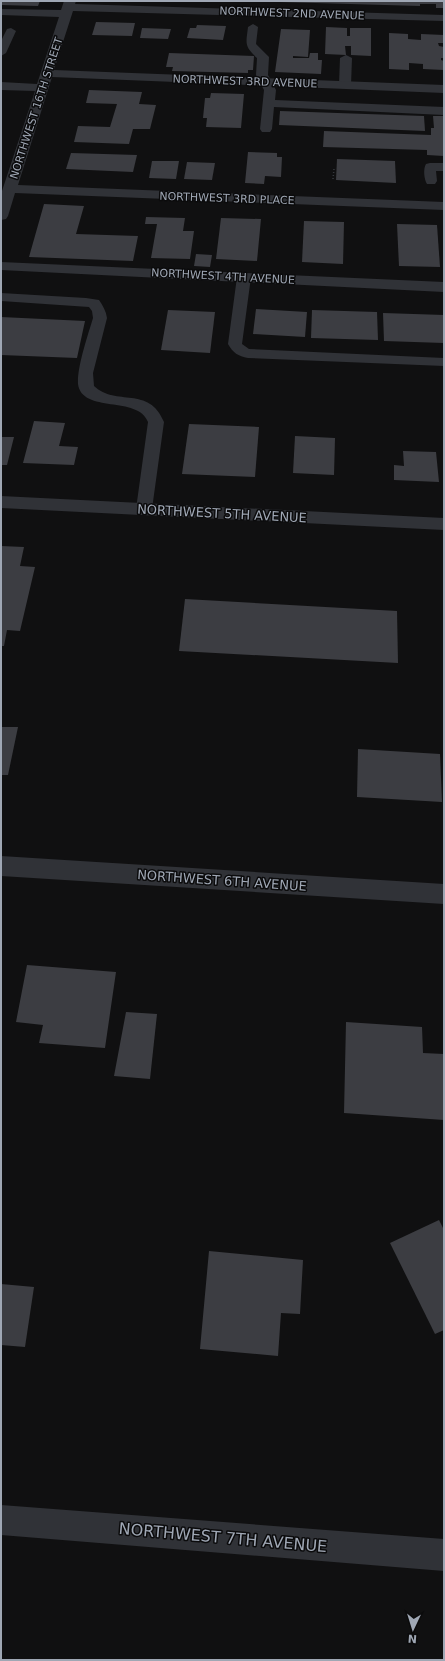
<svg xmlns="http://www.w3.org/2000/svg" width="445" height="1661" viewBox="0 0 445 1661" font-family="'DejaVu Sans',sans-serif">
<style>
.building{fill:#3c3d42}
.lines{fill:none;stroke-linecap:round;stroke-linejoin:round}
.path{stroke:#36393e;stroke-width:1.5;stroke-dasharray:1 2;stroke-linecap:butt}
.lane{fill:#303237;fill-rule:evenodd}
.street{fill:#303237;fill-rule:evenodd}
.labels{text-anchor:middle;stroke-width:3;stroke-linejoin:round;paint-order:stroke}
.far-street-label{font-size:11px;fill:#9fa7b4;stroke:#0b0b0c}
.street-label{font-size:13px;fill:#9fa7b4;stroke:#0b0b0c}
.near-street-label{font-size:16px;fill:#9fa7b4;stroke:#0b0b0c}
</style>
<rect width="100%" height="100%" fill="#101011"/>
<g class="building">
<polygon points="1,1 40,1 38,6 1,5"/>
<polygon points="280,1 444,1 444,8 436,8 436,4 420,4 420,6 280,2"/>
<polygon points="96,22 135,23 132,36 92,35"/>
<polygon points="197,25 226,26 223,40 187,38 190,28 196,28"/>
<polygon points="326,27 347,28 347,36 350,36 350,28 371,28 371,56 351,55 351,46 345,46 346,55 325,54"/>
<polygon points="142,28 171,29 168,39 140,38"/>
<polygon points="281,29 310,30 308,57 293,56 293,58 309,58 310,53 318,53 318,60 322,60 321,74 275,72"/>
<polygon points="389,33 408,34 408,39 421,40 421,34 444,35 444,43 438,43 439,46 444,47 444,58 441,58 441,60 444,61 444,70 423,69 423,64 409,63 409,70 389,69"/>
<polygon points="169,53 254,56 253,70 248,70 248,73 172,71 173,67 166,67"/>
<polygon points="89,90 142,92 139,104 156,105 150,129 133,129 129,144 74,142 78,126 110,127 117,104 86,103"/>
<polygon points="211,93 244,94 241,128 206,127 207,118 203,118 205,98 210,98"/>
<polygon points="280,111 424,116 425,131 279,125"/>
<polygon points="433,116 444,116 444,156 427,155 427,150 323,147 324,131 431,135 431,128 434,128"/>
<polygon points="248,152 277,153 277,157 282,157 281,177 265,176 264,184 245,183"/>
<polygon points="71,153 137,155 133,172 66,169"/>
<polygon points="337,159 395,161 396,183 336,180"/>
<polygon points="152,161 179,161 176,179 149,178"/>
<polygon points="187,162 215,163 212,180 184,179"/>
<polygon points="44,204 84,206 76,234 138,236 133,261 29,257"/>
<polygon points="146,217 185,218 183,231 194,231 190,259 151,258 157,224 145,224"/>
<polygon points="221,218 261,219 257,261 216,259"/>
<polygon points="304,221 344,222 343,264 302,262"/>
<polygon points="397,224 437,225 440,267 399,266"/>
<polygon points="196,254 212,255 210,267 194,266"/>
<polygon points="256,309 307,312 305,337 253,334"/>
<polygon points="168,310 215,312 210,353 161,350"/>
<polygon points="312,310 377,312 378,340 311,338"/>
<polygon points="383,313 444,315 444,343 384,341"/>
<polygon points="1,317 85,321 77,358 1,355"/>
<polygon points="34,421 65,423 59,446 78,447 74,465 23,463"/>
<polygon points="189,424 259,427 255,477 182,474"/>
<polygon points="295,436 335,438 334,475 293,473"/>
<polygon points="1,437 14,437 7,465 1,465"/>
<polygon points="403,451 436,452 439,482 394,480 394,465 404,466"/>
<polygon points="1,546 24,547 20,566 35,567 20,631 7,630 4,646 1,646"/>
<polygon points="185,599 397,611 398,663 179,651"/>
<polygon points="1,727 18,727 8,775 1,775"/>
<polygon points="358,749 440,754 442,802 357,797"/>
<polygon points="27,965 116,972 105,1048 39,1043 43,1025 16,1022"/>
<polygon points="126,1012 157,1014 150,1079 114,1076"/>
<polygon points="346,1022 422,1027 423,1053 444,1054 444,1120 344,1113"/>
<polygon points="439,1220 444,1230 444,1330 435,1334 390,1243"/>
<polygon points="209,1251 303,1260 300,1314 281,1313 278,1356 200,1349"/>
<polygon points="1,1284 34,1287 25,1347 1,1345"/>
</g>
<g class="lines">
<polyline class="path" points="333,179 334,169 336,169"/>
<g class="lane">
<path d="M253,24L258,27L256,44L269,57L268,75L276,90L275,100L444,107V115L274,107L272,129L270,132H262L260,129L264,90L256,75L257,58C244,46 246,44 248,27Z"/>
<polygon points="11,28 16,31 6,53 1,56 1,41 7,29"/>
<polygon points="346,55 352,58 351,85 349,87 341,87 339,85 340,58"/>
<path d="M430,163H444V171H436L437,181L435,184H427C424,179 423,169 426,164Z"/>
<path d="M244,273L249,274L251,277L242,344L249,349L444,358V366L248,358C238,356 233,353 228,344L237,277L239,274Z"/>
<path d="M1,293L86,298L99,300C103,306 106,311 107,318L93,373L94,386C116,407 149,385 164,422L152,509L150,513L144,515L138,513L136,509L148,422C138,395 82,414 78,384C77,367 88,335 93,318L92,311L89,307L1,301Z"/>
</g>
<g class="street">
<polygon points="64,1 76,1 75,4 444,15 444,21 73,11 54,70 444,85 444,93 52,77 18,185 444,202 444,210 15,193 8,216 6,219 1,220 1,194 35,91 1,90 1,82 37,84 59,17 1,15 1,9 61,10"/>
<polygon points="1,262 444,282 444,292 1,270"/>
<polygon points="1,496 444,518 444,530 1,508"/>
<polygon points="1,856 444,884 444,904 1,876"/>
<polygon points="1,1505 444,1539 444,1571 1,1535"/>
</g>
</g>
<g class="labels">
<g class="far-street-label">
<text transform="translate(292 13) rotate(2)" y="4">NORTHWEST 2ND AVENUE</text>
<text transform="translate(245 81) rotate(2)" y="4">NORTHWEST 3RD AVENUE</text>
<text transform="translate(36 108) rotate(-72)" y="4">NORTHWEST 16TH STREET</text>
<text transform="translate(227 198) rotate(2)" y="4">NORTHWEST 3RD PLACE</text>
<text transform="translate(223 276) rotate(3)" y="4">NORTHWEST 4TH AVENUE</text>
</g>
<g class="street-label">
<text transform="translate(222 513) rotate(3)" y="5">NORTHWEST 5TH AVENUE</text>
<text transform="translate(222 880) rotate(4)" y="5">NORTHWEST 6TH AVENUE</text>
</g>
<g class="near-street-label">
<text transform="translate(223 1537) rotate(5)" y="6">NORTHWEST 7TH AVENUE</text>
</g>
</g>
<rect width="445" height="1661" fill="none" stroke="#9fa7b4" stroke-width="4"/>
<g transform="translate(413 1629) rotate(184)" stroke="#0b0b0c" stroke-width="3" paint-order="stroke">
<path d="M0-3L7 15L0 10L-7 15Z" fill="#9fa7b4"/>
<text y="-6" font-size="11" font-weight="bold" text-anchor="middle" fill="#9fa7b4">N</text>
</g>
</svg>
